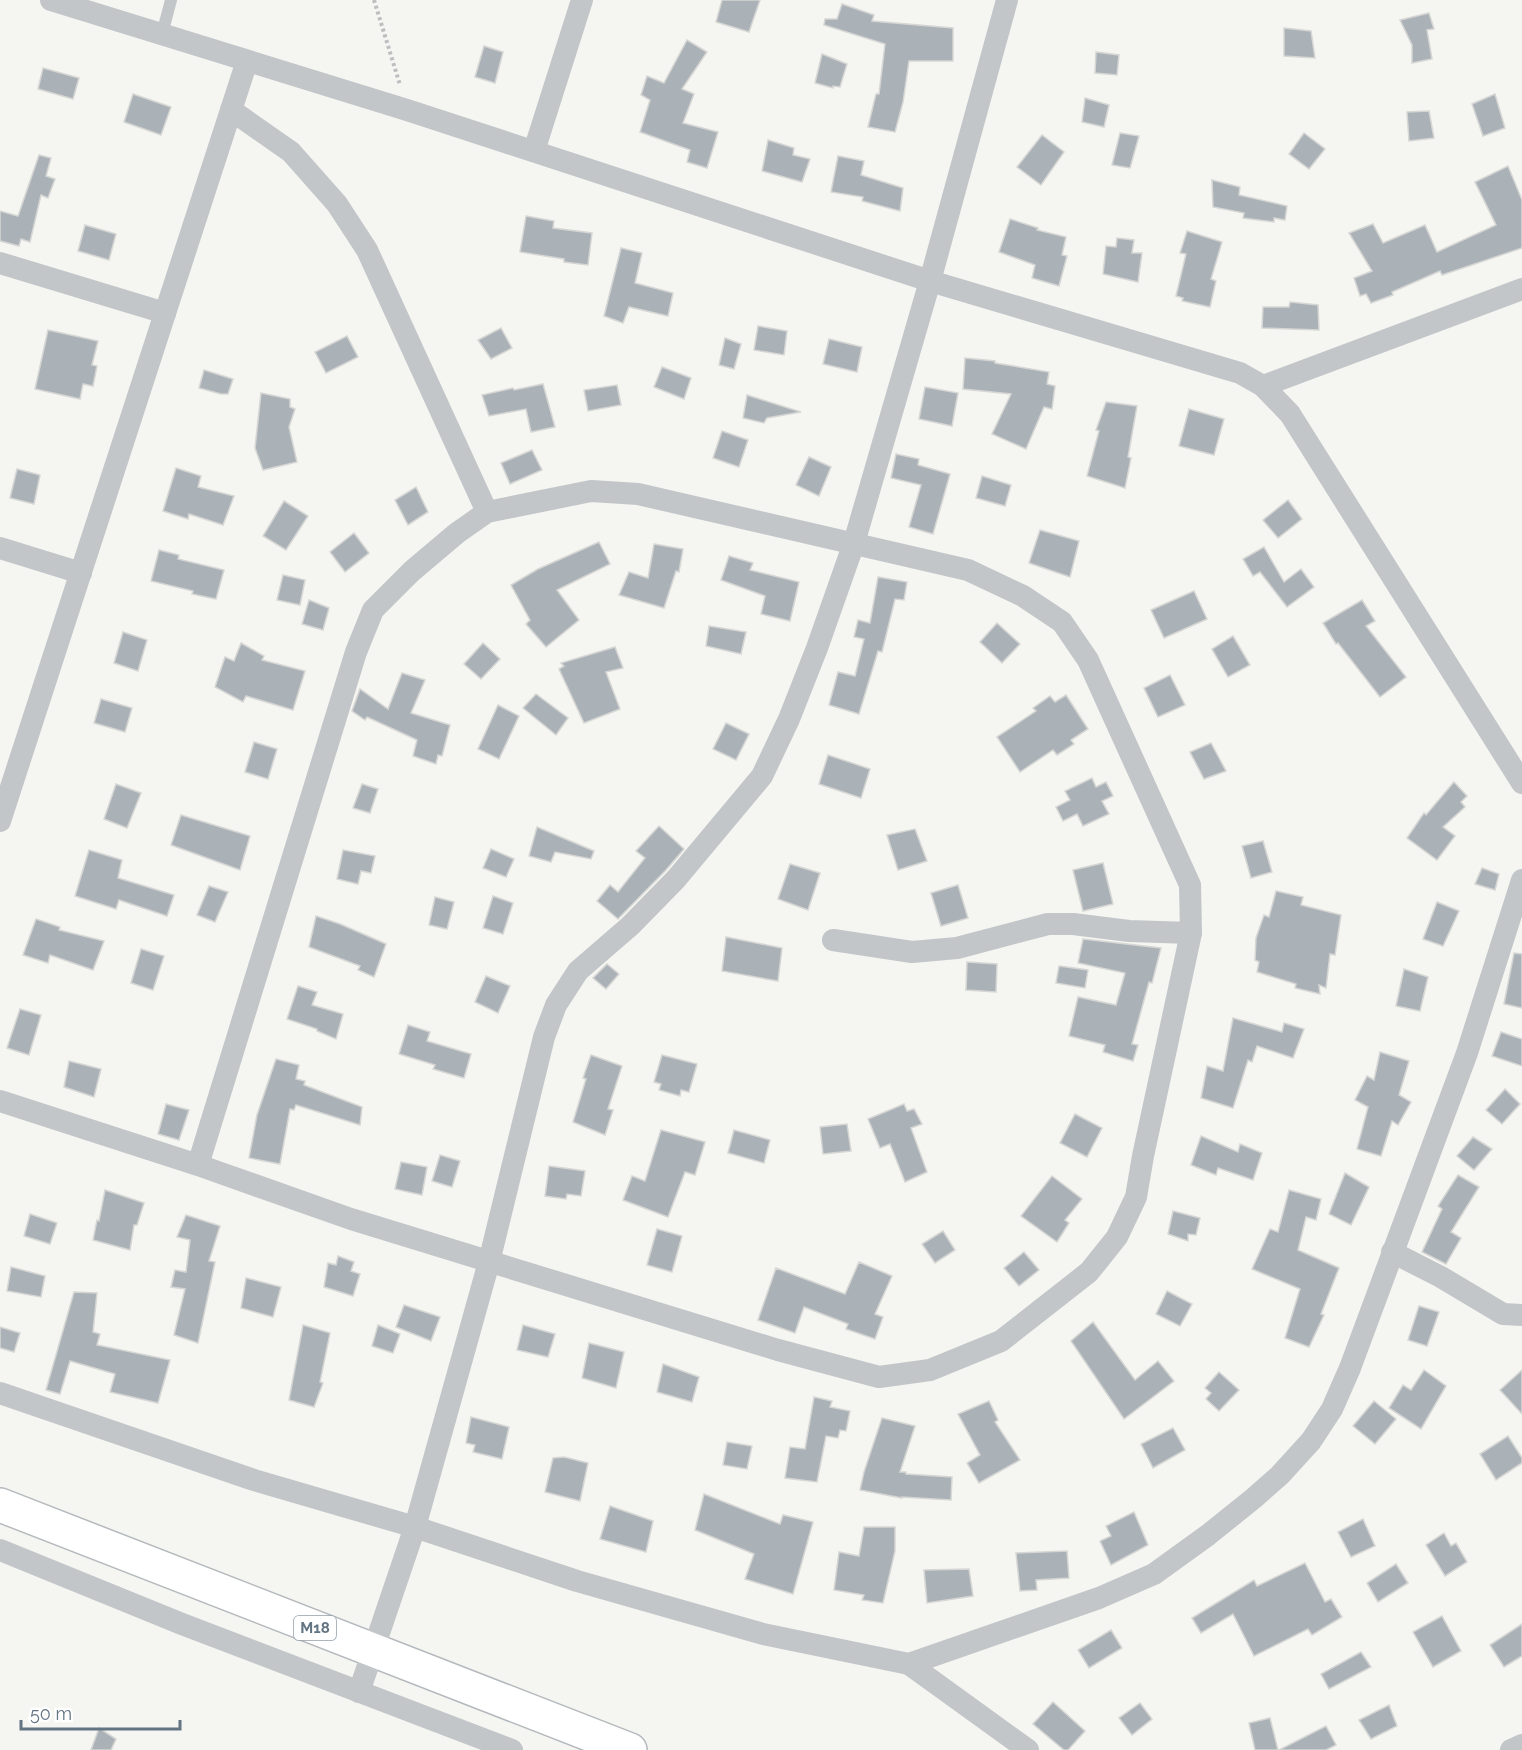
<svg xmlns="http://www.w3.org/2000/svg" width="1522" height="1750" viewBox="0 0 1522 1750" font-family="Raleway,sans-serif">
<style>
.building{fill:#aab2b8;stroke:#d6d6d4;stroke-width:1.5}
.lines{fill:none;stroke-linecap:round;stroke-linejoin:round}
.primary-casing{stroke:#b5b9bd;stroke-width:36}
.path{stroke:#bcbec0;stroke-width:4;stroke-dasharray:3 3;stroke-linecap:butt}
.service{stroke:#c2c6c9;stroke-width:12}
.minor{stroke:#c2c6c9;stroke-width:22}
.primary{stroke:#fff;stroke-width:33}
.labels{text-anchor:middle;stroke-width:6;stroke-linejoin:round;paint-order:stroke}
.shield{fill:#fff;stroke:#929ea8;stroke-width:1.5}
.shield-label{font-size:15px;font-weight:bold;fill:#637483}
</style>
<rect width="100%" height="100%" fill="#f5f5f1"/>
<g class="building">
<polygon points="722,0 760,0 749,32 716,22"/>
<polygon points="842,4 874,15 872,21 953,28 953,61 909,61 903,102 895,132 868,127 876,94 879,94 885,44 824,25 825,19 837,19"/>
<polygon points="1429,13 1434,29 1427,30 1432,59 1412,63 1412,45 1400,20"/>
<polygon points="1284,28 1311,31 1315,58 1284,56"/>
<polygon points="687,40 707,52 682,89 694,94 683,123 718,132 707,168 687,162 690,150 640,132 650,100 641,95 647,76 664,83"/>
<polygon points="484,46 503,52 495,83 475,77"/>
<polygon points="1096,52 1119,55 1117,75 1095,73"/>
<polygon points="822,54 847,64 840,87 833,86 833,88 815,83"/>
<polygon points="43,68 79,78 73,99 38,89"/>
<polygon points="133,94 171,107 161,135 124,122"/>
<polygon points="1495,94 1505,128 1483,136 1472,104"/>
<polygon points="1085,98 1109,105 1104,127 1082,122"/>
<polygon points="1429,111 1434,138 1409,141 1407,112"/>
<polygon points="1120,133 1139,136 1130,168 1112,165"/>
<polygon points="1304,133 1325,149 1309,169 1289,154"/>
<polygon points="1042,135 1064,152 1041,185 1017,167"/>
<polygon points="768,140 794,148 793,155 810,159 802,182 762,171"/>
<polygon points="39,155 51,158 46,176 55,179 48,198 41,195 30,242 21,239 19,246 0,241 0,211 18,216"/>
<polygon points="838,156 864,161 861,175 903,188 900,211 862,201 863,197 831,192"/>
<polygon points="1508,166 1522,200 1522,248 1442,275 1440,271 1392,292 1393,295 1371,303 1366,294 1360,296 1354,278 1372,271 1349,233 1373,224 1383,243 1425,225 1437,252 1496,225 1475,182"/>
<polygon points="1212,180 1240,187 1239,195 1287,206 1285,220 1274,218 1274,222 1243,218 1244,213 1213,207"/>
<polygon points="526,216 554,221 553,228 592,233 588,265 564,262 564,259 520,252"/>
<polygon points="1010,219 1038,228 1037,230 1066,237 1062,255 1067,256 1059,286 1032,278 1035,265 999,252"/>
<polygon points="85,225 116,234 109,260 78,251"/>
<polygon points="1187,231 1222,242 1211,279 1216,281 1210,307 1182,301 1183,298 1176,296 1186,254 1180,253"/>
<polygon points="1117,238 1134,240 1132,253 1142,253 1138,282 1103,274 1106,246 1116,247"/>
<polygon points="621,248 642,253 635,283 673,293 668,316 629,307 623,323 604,316"/>
<polygon points="1290,302 1318,305 1319,330 1262,328 1263,307 1289,307"/>
<polygon points="758,326 787,331 784,355 754,350"/>
<polygon points="501,328 512,348 491,359 478,340"/>
<polygon points="48,330 98,341 92,365 97,366 93,386 83,384 80,399 35,389"/>
<polygon points="347,336 358,357 326,373 315,352"/>
<polygon points="725,338 741,344 734,369 719,365"/>
<polygon points="829,339 862,347 857,372 823,364"/>
<polygon points="965,358 995,361 995,363 1049,372 1047,384 1055,386 1052,409 1044,407 1026,449 992,434 1011,394 963,389"/>
<polygon points="662,367 691,378 684,399 654,387"/>
<polygon points="204,370 233,379 228,394 221,394 199,388"/>
<polygon points="543,384 555,427 531,432 526,409 489,416 482,395 513,388 514,390"/>
<polygon points="617,385 621,405 588,411 584,390"/>
<polygon points="925,387 958,393 952,426 919,419"/>
<polygon points="261,393 290,399 290,407 295,409 289,427 297,462 263,470 255,448"/>
<polygon points="747,395 801,412 767,418 764,423 743,418"/>
<polygon points="1106,402 1137,406 1128,457 1131,458 1125,488 1087,476 1099,431 1096,430"/>
<polygon points="1189,409 1224,419 1214,455 1179,446"/>
<polygon points="722,431 748,440 739,467 713,458"/>
<polygon points="532,450 542,470 510,484 501,463"/>
<polygon points="896,454 919,459 918,465 950,474 933,534 909,527 921,485 891,478"/>
<polygon points="809,457 831,467 819,496 796,485"/>
<polygon points="176,468 201,476 198,487 234,496 223,525 189,514 188,519 163,511"/>
<polygon points="17,469 40,475 34,504 10,498"/>
<polygon points="982,476 1011,485 1005,506 976,498"/>
<polygon points="416,487 428,512 408,525 395,500"/>
<polygon points="1288,500 1302,519 1278,538 1263,520"/>
<polygon points="284,501 308,516 286,550 263,536"/>
<polygon points="1040,530 1079,541 1070,577 1029,563"/>
<polygon points="354,533 369,553 345,572 330,552"/>
<polygon points="599,542 610,564 557,590 579,620 546,647 526,624 530,620 511,585 538,569"/>
<polygon points="654,544 683,549 679,572 676,571 664,608 619,595 629,572 648,578"/>
<polygon points="1264,547 1284,582 1301,569 1314,587 1287,607 1260,572 1253,576 1243,559"/>
<polygon points="159,550 179,555 178,559 224,570 216,599 192,594 193,591 151,581"/>
<polygon points="729,556 753,563 750,570 799,582 790,621 761,614 765,596 721,580"/>
<polygon points="283,575 305,580 300,605 277,600"/>
<polygon points="878,577 907,582 904,600 895,599 882,652 878,651 859,714 829,705 838,672 855,676 864,639 854,637 858,620 870,623"/>
<polygon points="1194,591 1207,619 1164,638 1151,610"/>
<polygon points="309,600 329,608 323,630 302,624"/>
<polygon points="1362,600 1375,621 1366,626 1406,677 1380,697 1338,643 1336,644 1323,623"/>
<polygon points="997,623 1020,644 1002,663 980,642"/>
<polygon points="709,626 746,632 741,654 706,646"/>
<polygon points="123,632 147,640 138,671 114,663"/>
<polygon points="1233,636 1250,665 1228,677 1212,649"/>
<polygon points="241,643 264,656 262,660 305,671 293,710 246,696 243,702 215,687 225,657 234,661"/>
<polygon points="483,643 500,659 481,679 464,664"/>
<polygon points="615,647 623,668 606,672 620,709 584,723 559,669 564,666 561,663"/>
<polygon points="402,673 425,680 411,713 450,725 442,756 438,755 436,764 413,756 417,740 367,717 365,720 352,711 360,689 388,709"/>
<polygon points="1170,675 1185,705 1158,717 1144,688"/>
<polygon points="536,694 568,718 556,735 523,708"/>
<polygon points="1066,695 1088,729 1071,740 1074,744 1057,755 1053,750 1020,772 997,737 1036,711 1033,708 1050,696 1055,702"/>
<polygon points="101,699 132,708 125,732 94,723"/>
<polygon points="498,705 519,716 499,759 478,749"/>
<polygon points="726,723 749,734 736,760 713,749"/>
<polygon points="254,742 277,749 268,779 245,772"/>
<polygon points="1211,743 1226,771 1204,779 1190,752"/>
<polygon points="828,755 870,769 861,798 819,784"/>
<polygon points="1092,778 1096,787 1106,782 1113,796 1102,801 1109,814 1083,826 1077,814 1063,821 1056,807 1070,800 1065,791"/>
<polygon points="1454,782 1467,796 1461,802 1465,807 1443,827 1455,836 1437,860 1407,838 1424,813 1426,815"/>
<polygon points="116,784 141,793 127,828 104,819"/>
<polygon points="362,784 378,789 370,813 353,808"/>
<polygon points="181,815 250,836 240,870 171,845"/>
<polygon points="659,826 684,849 666,870 618,919 597,901 610,885 618,892 645,858 636,851"/>
<polygon points="537,827 594,851 591,859 555,852 551,862 529,856"/>
<polygon points="915,829 927,861 898,870 887,835"/>
<polygon points="1263,841 1272,872 1251,878 1242,846"/>
<polygon points="491,849 514,859 506,877 483,868"/>
<polygon points="89,850 122,860 118,878 174,895 167,916 119,900 116,909 75,896"/>
<polygon points="343,850 375,856 371,873 361,871 358,884 337,879"/>
<polygon points="1103,863 1113,904 1083,911 1073,870"/>
<polygon points="790,864 820,873 808,910 778,899"/>
<polygon points="1482,868 1499,874 1495,890 1475,884"/>
<polygon points="958,885 968,918 941,926 931,893"/>
<polygon points="209,886 228,892 215,922 197,915"/>
<polygon points="1276,891 1303,897 1301,905 1341,915 1335,955 1330,954 1326,988 1319,985 1320,994 1295,988 1296,984 1257,972 1259,962 1255,960 1256,938 1264,915 1269,917"/>
<polygon points="493,896 513,903 503,934 483,928"/>
<polygon points="435,897 454,902 447,929 429,925"/>
<polygon points="1437,902 1459,911 1443,946 1423,939"/>
<polygon points="316,916 340,924 386,944 374,977 358,970 360,966 309,947"/>
<polygon points="36,919 60,927 59,930 104,941 93,970 50,955 48,963 23,955"/>
<polygon points="726,937 782,948 778,981 722,971"/>
<polygon points="1083,939 1161,948 1152,983 1149,982 1132,1044 1138,1045 1133,1061 1103,1052 1105,1045 1069,1036 1078,997 1116,1005 1125,973 1078,963"/>
<polygon points="141,949 164,956 153,990 131,983"/>
<polygon points="1514,953 1522,954 1522,1008 1504,1004"/>
<polygon points="967,962 997,964 996,992 966,990"/>
<polygon points="607,964 619,974 606,989 593,978"/>
<polygon points="1059,966 1088,970 1085,988 1056,983"/>
<polygon points="1404,969 1428,977 1420,1011 1396,1006"/>
<polygon points="486,976 510,986 498,1013 475,1002"/>
<polygon points="298,986 317,992 312,1005 343,1014 336,1039 317,1031 317,1029 287,1019"/>
<polygon points="20,1009 41,1015 29,1055 7,1048"/>
<polygon points="1233,1018 1282,1032 1284,1023 1304,1029 1293,1058 1257,1046 1252,1062 1248,1060 1233,1108 1201,1098 1207,1066 1223,1071"/>
<polygon points="408,1025 430,1032 427,1041 471,1054 464,1078 433,1069 435,1065 399,1054"/>
<polygon points="1501,1032 1522,1039 1522,1066 1492,1056"/>
<polygon points="1380,1052 1409,1061 1399,1095 1411,1102 1398,1125 1392,1121 1381,1156 1357,1149 1368,1107 1355,1100 1367,1076 1374,1080"/>
<polygon points="591,1055 622,1066 608,1109 613,1110 605,1135 573,1122 586,1079 583,1078"/>
<polygon points="662,1055 697,1064 689,1092 681,1090 680,1096 659,1090 661,1084 654,1082"/>
<polygon points="276,1059 299,1065 296,1079 305,1081 304,1085 362,1107 360,1125 296,1105 294,1110 290,1109 280,1164 249,1158 257,1115"/>
<polygon points="69,1061 101,1069 94,1097 64,1087"/>
<polygon points="1505,1089 1520,1104 1502,1124 1486,1110"/>
<polygon points="166,1104 189,1110 179,1140 158,1134"/>
<polygon points="904,1104 907,1111 914,1109 922,1124 911,1128 927,1172 905,1182 890,1144 880,1148 868,1119"/>
<polygon points="1075,1114 1102,1128 1087,1157 1060,1143"/>
<polygon points="847,1124 851,1151 823,1154 820,1127"/>
<polygon points="661,1130 705,1142 695,1175 685,1172 668,1217 623,1200 632,1176 645,1181"/>
<polygon points="734,1130 770,1140 764,1163 728,1153"/>
<polygon points="1201,1136 1238,1152 1240,1144 1262,1153 1253,1180 1218,1168 1216,1175 1191,1165"/>
<polygon points="1473,1137 1492,1149 1474,1170 1457,1156"/>
<polygon points="440,1155 460,1161 452,1187 432,1181"/>
<polygon points="401,1162 427,1167 422,1195 395,1189"/>
<polygon points="549,1166 585,1171 581,1196 567,1194 566,1199 545,1196"/>
<polygon points="1345,1173 1369,1187 1351,1225 1329,1214"/>
<polygon points="1458,1175 1479,1187 1451,1232 1461,1238 1446,1264 1422,1252 1442,1209 1438,1206"/>
<polygon points="1052,1176 1082,1199 1065,1220 1069,1223 1057,1242 1021,1216"/>
<polygon points="105,1190 144,1203 137,1225 134,1225 130,1250 93,1240 97,1220 99,1221"/>
<polygon points="1289,1190 1321,1199 1316,1220 1306,1217 1298,1250 1339,1268 1321,1314 1324,1315 1309,1347 1285,1338 1300,1289 1252,1269 1270,1229 1278,1232"/>
<polygon points="1173,1211 1200,1218 1196,1235 1188,1234 1188,1241 1168,1234"/>
<polygon points="30,1214 57,1223 50,1244 24,1236"/>
<polygon points="186,1215 220,1226 209,1261 215,1262 198,1343 174,1335 185,1289 171,1287 175,1270 186,1272 190,1240 177,1237"/>
<polygon points="657,1229 682,1236 672,1272 647,1265"/>
<polygon points="943,1231 955,1250 935,1263 922,1244"/>
<polygon points="1024,1252 1039,1270 1019,1286 1004,1268"/>
<polygon points="338,1256 354,1262 351,1271 360,1274 353,1296 324,1287 328,1263 336,1265"/>
<polygon points="859,1262 892,1276 875,1314 883,1317 875,1339 846,1329 848,1324 804,1307 795,1333 758,1320 776,1268 845,1294"/>
<polygon points="11,1267 45,1276 41,1297 7,1291"/>
<polygon points="246,1278 281,1287 273,1317 241,1308"/>
<polygon points="1167,1291 1192,1304 1180,1326 1156,1314"/>
<polygon points="74,1292 97,1293 93,1332 100,1334 97,1345 170,1360 158,1403 110,1392 115,1374 70,1361 60,1394 46,1390"/>
<polygon points="404,1305 440,1317 431,1341 396,1327"/>
<polygon points="1419,1306 1439,1312 1427,1346 1408,1340"/>
<polygon points="1093,1322 1135,1380 1158,1361 1174,1381 1124,1419 1071,1341"/>
<polygon points="303,1325 330,1333 320,1382 323,1383 314,1407 289,1400"/>
<polygon points="378,1325 400,1334 393,1353 372,1346"/>
<polygon points="523,1325 555,1334 548,1357 517,1350"/>
<polygon points="0,1327 20,1333 14,1352 0,1348"/>
<polygon points="589,1343 624,1352 616,1388 582,1378"/>
<polygon points="663,1364 699,1377 692,1402 657,1392"/>
<polygon points="1424,1370 1446,1386 1421,1429 1389,1408 1403,1385 1411,1390"/>
<polygon points="1522,1370 1522,1414 1500,1390"/>
<polygon points="1219,1372 1239,1390 1219,1411 1206,1399 1211,1393 1205,1388"/>
<polygon points="814,1397 832,1401 830,1407 850,1411 846,1431 840,1430 838,1438 826,1436 817,1482 785,1478 790,1447 805,1449"/>
<polygon points="989,1401 998,1420 995,1422 1020,1460 979,1483 967,1463 980,1455 958,1414"/>
<polygon points="1374,1401 1396,1419 1375,1444 1353,1426"/>
<polygon points="471,1417 509,1427 502,1459 473,1452 475,1445 466,1443"/>
<polygon points="882,1418 915,1426 900,1472 906,1472 906,1474 952,1477 951,1500 902,1497 902,1498 860,1490 864,1472"/>
<polygon points="1173,1428 1185,1450 1153,1468 1141,1444"/>
<polygon points="1508,1436 1522,1458 1522,1463 1496,1480 1480,1454"/>
<polygon points="727,1442 752,1446 747,1469 723,1465"/>
<polygon points="564,1457 588,1463 580,1501 545,1492 553,1458"/>
<polygon points="704,1494 780,1524 783,1515 813,1522 793,1594 745,1579 754,1554 695,1530"/>
<polygon points="610,1506 653,1521 646,1552 600,1539"/>
<polygon points="1134,1512 1148,1545 1111,1565 1100,1541 1111,1536 1106,1526"/>
<polygon points="1363,1519 1375,1546 1351,1557 1338,1532"/>
<polygon points="864,1527 895,1527 895,1551 883,1603 862,1600 864,1595 834,1590 839,1552 859,1556"/>
<polygon points="1444,1533 1451,1546 1456,1543 1467,1562 1445,1576 1426,1545"/>
<polygon points="1067,1551 1069,1578 1036,1580 1037,1590 1020,1591 1016,1553"/>
<polygon points="1305,1563 1325,1602 1331,1599 1342,1617 1312,1635 1308,1629 1254,1656 1233,1614 1201,1633 1192,1618 1254,1580 1257,1586"/>
<polygon points="1396,1564 1408,1583 1378,1602 1367,1583"/>
<polygon points="969,1569 973,1596 927,1603 924,1570"/>
<polygon points="1442,1616 1461,1651 1433,1667 1413,1632"/>
<polygon points="1522,1624 1522,1656 1504,1667 1490,1645"/>
<polygon points="1111,1630 1122,1648 1089,1668 1078,1650"/>
<polygon points="1361,1652 1371,1667 1329,1689 1321,1674"/>
<polygon points="1053,1702 1085,1731 1068,1750 1064,1750 1033,1724"/>
<polygon points="1140,1703 1152,1719 1132,1735 1119,1718"/>
<polygon points="1389,1705 1397,1726 1371,1739 1359,1720"/>
<polygon points="1270,1718 1278,1750 1255,1750 1249,1723"/>
<polygon points="1326,1726 1336,1745 1326,1750 1279,1750"/>
<polygon points="99,1728 116,1739 111,1750 91,1750"/>
</g>
<g class="lines">
<defs>
<polyline id="primary" points="0,1505 630,1750"/>
</defs>
<use href="#primary" class="primary-casing"/>
<polyline class="path" points="374,0 400,85"/>
<polyline class="service" points="162,34 171,0"/>
<g class="minor">
<polyline points="51,0 407,110 930,281 1240,373 1263,386 1290,414 1522,783"/>
<polyline points="231,110 291,152 337,204 367,250 487,512"/>
<polyline points="534,151 582,0"/>
<polyline points="0,263 165,313"/>
<polyline points="1263,386 1522,289"/>
<polyline points="0,548 81,573"/>
<polyline points="0,821 247,61"/>
<polyline points="833,940 912,952 957,948 1048,924 1073,924 1129,931 1191,933"/>
<polyline points="0,1101 198,1165 351,1219 778,1350 879,1377 930,1370 1001,1341 1089,1272 1117,1237 1136,1197 1143,1156 1191,933 1190,885 1088,660 1062,622 1023,596 968,570 638,494 591,491 487,512 457,533 412,571 373,610 356,652 198,1165"/>
<polyline points="1392,1252 1441,1277 1503,1314 1522,1315"/>
<polyline points="0,1393 254,1480 415,1527 577,1581 763,1634 909,1664 1099,1598 1154,1574 1208,1535 1254,1498 1280,1475 1311,1441 1332,1409 1350,1368 1467,1053 1522,880"/>
<polyline points="0,1550 182,1624 512,1750"/>
<polyline points="909,1664 1028,1750"/>
<polyline points="359,1692 415,1527 489,1262 544,1037 556,1005 578,971 630,926 676,879 762,776 789,719 817,648 854,543 930,281 1007,0"/>
<polyline points="1511,1750 1522,1745"/>
</g>
<use href="#primary" class="primary"/>
</g>
<g class="labels">
<rect class="shield" x="294" y="1616" width="42" height="24" rx="4.5"/>
<g class="shield-label">
<text x="315" y="1633">M18</text>
</g>
</g>
<path d="M21 1720v9h159v-9" fill="none" stroke="#637483" stroke-width="3"/>
<text x="30" y="1720" font-size="18" fill="#637483" stroke="#ffffff" stroke-width="4.5" paint-order="stroke">50 m</text>
</svg>
